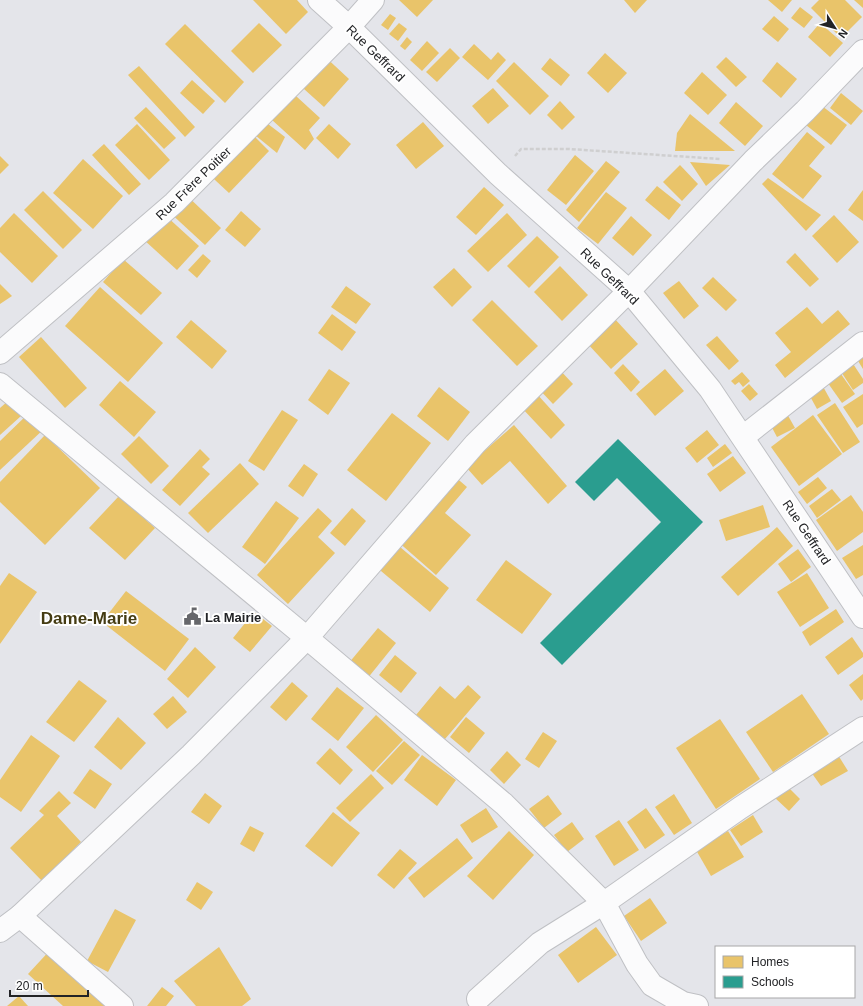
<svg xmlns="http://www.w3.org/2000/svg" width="863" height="1006" viewBox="0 0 863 1006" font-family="Arial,sans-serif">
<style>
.homes{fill:#e9c46a}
.schools{fill:#2a9d8f}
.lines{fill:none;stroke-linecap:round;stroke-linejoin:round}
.minor-casing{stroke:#bfc0c4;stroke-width:24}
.tertiary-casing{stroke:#bfc0c4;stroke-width:24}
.secondary-casing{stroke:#bfc0c4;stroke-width:24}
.path{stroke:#cfcfd0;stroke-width:2.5;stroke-dasharray:4 2;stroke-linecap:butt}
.minor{stroke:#fbfbfc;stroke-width:22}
.tertiary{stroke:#fbfbfc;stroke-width:22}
.secondary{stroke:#fbfbfc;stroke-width:22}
.labels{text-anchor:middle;stroke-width:4;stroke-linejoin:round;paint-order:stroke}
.street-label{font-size:13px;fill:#222326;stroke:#fff}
.poi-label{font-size:13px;font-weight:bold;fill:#222326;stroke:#fff;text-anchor:start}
.district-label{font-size:17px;font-weight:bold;fill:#453c13;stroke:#fff}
</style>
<rect width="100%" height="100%" fill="#e4e5ea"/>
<g class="homes">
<polygon points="253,0 297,0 308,12 286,34"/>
<polygon points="399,0 433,0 417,17"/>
<polygon points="624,0 647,0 635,13"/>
<polygon points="768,0 792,0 782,12"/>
<polygon points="819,0 845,0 862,17 841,38 811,8"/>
<polygon points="854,0 863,0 863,8"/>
<polygon points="800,7 813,17 804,28 791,18"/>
<polygon points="390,14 396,18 388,30 381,25"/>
<polygon points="774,16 789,29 778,42 762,29"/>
<polygon points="259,23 282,45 253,73 231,51"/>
<polygon points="399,23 407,29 398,41 389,34"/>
<polygon points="820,23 843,43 830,57 808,37"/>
<polygon points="185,24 244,82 225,103 165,44"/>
<polygon points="407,37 412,42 405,50 400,46"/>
<polygon points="427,41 439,53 422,71 410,60"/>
<polygon points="474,44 491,60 498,52 506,60 488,80 462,57"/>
<polygon points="450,48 460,58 437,82 426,72"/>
<polygon points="320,52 349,79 324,107 294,80"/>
<polygon points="605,53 627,73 608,93 587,73"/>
<polygon points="726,57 747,77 736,87 716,67"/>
<polygon points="550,58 570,75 561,86 541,69"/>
<polygon points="514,62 549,96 530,115 496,81"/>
<polygon points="777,62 797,79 781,98 762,81"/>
<polygon points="139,66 195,127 185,137 128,75"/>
<polygon points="702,72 727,95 708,115 684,93"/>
<polygon points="192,80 215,101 203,114 180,93"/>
<polygon points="284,85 320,118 309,130 314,139 305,150 260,109"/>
<polygon points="493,88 509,106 488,124 472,106"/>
<polygon points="841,93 863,111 851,125 830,108"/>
<polygon points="560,101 575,117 562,130 547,115"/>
<polygon points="736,102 763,126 745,146 719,123"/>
<polygon points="822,106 847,125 831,145 806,125"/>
<polygon points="146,107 176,138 164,149 134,118"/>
<polygon points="255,114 285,137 277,153 244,126"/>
<polygon points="690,114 735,151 675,151 677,133"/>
<polygon points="423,122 444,146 416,169 396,145"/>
<polygon points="137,124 170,160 149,180 115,145"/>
<polygon points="242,124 269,151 229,193 201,167"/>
<polygon points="329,124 351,144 338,159 316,138"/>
<polygon points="807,132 825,147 809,166 822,176 803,199 772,174"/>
<polygon points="104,144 141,184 129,195 92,155"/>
<polygon points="575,155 594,171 566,205 547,190"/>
<polygon points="0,156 9,165 0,174"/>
<polygon points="83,159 123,196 93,229 53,193"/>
<polygon points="606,161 620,172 579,222 566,210"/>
<polygon points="690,162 730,165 706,186"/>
<polygon points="680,165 698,184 682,201 663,182"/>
<polygon points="768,178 821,215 806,231 762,184"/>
<polygon points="657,186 681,205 669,220 645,200"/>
<polygon points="484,187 504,205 476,235 456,217"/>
<polygon points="863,190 863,221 848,210"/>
<polygon points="43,191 82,230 63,249 24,210"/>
<polygon points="183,192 221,228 205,245 167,210"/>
<polygon points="606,192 627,208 598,244 577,228"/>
<polygon points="241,211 261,229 245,247 225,230"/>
<polygon points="14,213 58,256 32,283 0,252 0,228"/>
<polygon points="507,213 527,235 488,272 467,251"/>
<polygon points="165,215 199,246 177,270 143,239"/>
<polygon points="834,215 859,242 837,263 812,236"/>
<polygon points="631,216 652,235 633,256 612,238"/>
<polygon points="537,236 559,257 529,288 507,266"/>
<polygon points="795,253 819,279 810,287 786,262"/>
<polygon points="203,254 211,261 197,278 188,270"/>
<polygon points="123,259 162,293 141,315 103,282"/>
<polygon points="560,266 588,295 562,321 534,292"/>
<polygon points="454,268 472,287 452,307 433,287"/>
<polygon points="713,277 737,300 726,311 702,288"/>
<polygon points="679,281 699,306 684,319 663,293"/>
<polygon points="0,284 12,296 0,304"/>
<polygon points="346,286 371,304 356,324 331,307"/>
<polygon points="100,287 163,343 128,382 65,326"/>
<polygon points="492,300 538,346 517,366 472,320"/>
<polygon points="807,307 822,324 838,310 850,324 785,378 775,365 791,352 775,333"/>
<polygon points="332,314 356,332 342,351 318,333"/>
<polygon points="613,317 638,344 611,369 586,342"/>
<polygon points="191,320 227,351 212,369 176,337"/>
<polygon points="717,336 739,361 729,370 706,345"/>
<polygon points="41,337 87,388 65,408 19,357"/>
<polygon points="863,340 863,369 850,348"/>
<polygon points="844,350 863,379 863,383 853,390 832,358"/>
<polygon points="831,360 855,394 842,403 818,369"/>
<polygon points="623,364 640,382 631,392 614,373"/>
<polygon points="558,368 573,384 553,404 537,387"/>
<polygon points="329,369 350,383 328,415 308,400"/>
<polygon points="665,369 684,391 655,416 636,394"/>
<polygon points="742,372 750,381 743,387 739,382 735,385 731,381"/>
<polygon points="120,381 156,412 134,437 99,405"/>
<polygon points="820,381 831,401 817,409 806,389"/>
<polygon points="749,384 758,394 750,401 741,391"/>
<polygon points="439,387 470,412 448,441 417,416"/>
<polygon points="536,393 565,425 551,439 521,407"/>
<polygon points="863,394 863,424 857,428 843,407"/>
<polygon points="8,401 21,416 0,435 0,408"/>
<polygon points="835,403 860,442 843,453 817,415"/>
<polygon points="282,410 298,420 264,471 248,461"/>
<polygon points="30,412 45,428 0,470 0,441"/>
<polygon points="786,412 795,428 777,437 769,422"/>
<polygon points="392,413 431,443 386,501 347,470"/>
<polygon points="813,415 842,454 799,486 771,447"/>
<polygon points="514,425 567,486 548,504 510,461 482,485 466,467"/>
<polygon points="707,430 719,445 697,463 685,448"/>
<polygon points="45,435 100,488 45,545 0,502 0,482"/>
<polygon points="139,436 169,466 151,484 121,454"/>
<polygon points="725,444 732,453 713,467 707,458"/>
<polygon points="200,449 210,459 202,467 210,474 180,506 162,490"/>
<polygon points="733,456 746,473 720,492 707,474"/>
<polygon points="240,463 259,484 208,533 188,513"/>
<polygon points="304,464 318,474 303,497 288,486"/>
<polygon points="453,475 467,487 445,513 471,535 436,575 396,540"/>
<polygon points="818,477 827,488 807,504 798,492"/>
<polygon points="832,489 841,500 817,518 809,506"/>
<polygon points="851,495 863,512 863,532 837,551 816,520"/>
<polygon points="119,496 155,528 125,560 89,528"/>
<polygon points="276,501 299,518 265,564 242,547"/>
<polygon points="763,505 770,527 726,541 719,520"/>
<polygon points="318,508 332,521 318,537 335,553 288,604 257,575"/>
<polygon points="352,508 366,521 345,546 330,533"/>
<polygon points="777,527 793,546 738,596 721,577"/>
<polygon points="394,542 449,588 430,612 375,566"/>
<polygon points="863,545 863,575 856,579 842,558"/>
<polygon points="798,549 811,567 791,582 778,564"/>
<polygon points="506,560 552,594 522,634 476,600"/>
<polygon points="9,573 37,592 0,644 0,586"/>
<polygon points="807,573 829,608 800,627 777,592"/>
<polygon points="126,591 189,639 165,671 102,622"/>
<polygon points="836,609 844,622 810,646 802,632"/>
<polygon points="254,612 272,626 250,652 233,638"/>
<polygon points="378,628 396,643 367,679 348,664"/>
<polygon points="852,637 863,653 863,657 838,675 825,657"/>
<polygon points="195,647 216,667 188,698 167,679"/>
<polygon points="395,655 417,673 401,693 379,675"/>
<polygon points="863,674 863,699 861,701 849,685"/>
<polygon points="79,680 107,701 74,742 46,722"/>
<polygon points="292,682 308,696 286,721 270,707"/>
<polygon points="468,685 481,697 445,739 416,715 440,686 455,699"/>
<polygon points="337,687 364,708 338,741 311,719"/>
<polygon points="802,694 829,734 773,772 746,732"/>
<polygon points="173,696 187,712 167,729 153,714"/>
<polygon points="376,715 403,740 373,772 346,747"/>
<polygon points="118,717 146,743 121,770 94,747"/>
<polygon points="466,717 485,733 469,753 450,737"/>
<polygon points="720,719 760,779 716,809 676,748"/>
<polygon points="543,732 557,741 539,768 525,759"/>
<polygon points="31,735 60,756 21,812 0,797 0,780"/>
<polygon points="404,741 420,755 392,785 376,771"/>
<polygon points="330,748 353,770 340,785 316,763"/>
<polygon points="507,751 521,765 504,784 490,770"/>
<polygon points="422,755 456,780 437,806 404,780"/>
<polygon points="838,755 848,771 821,786 811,772"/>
<polygon points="90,769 112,784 95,809 73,793"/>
<polygon points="371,774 384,788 350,822 336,808"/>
<polygon points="786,785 800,799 789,811 774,797"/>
<polygon points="59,791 71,803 57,816 81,842 42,881 10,848 44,815 39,811"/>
<polygon points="205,793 222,806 209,824 191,812"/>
<polygon points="674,794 692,823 674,835 655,807"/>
<polygon points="548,795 562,814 544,828 529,809"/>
<polygon points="486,808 498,827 472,843 460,825"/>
<polygon points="646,808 665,835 645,849 627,822"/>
<polygon points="333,812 360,833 332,867 305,846"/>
<polygon points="753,815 763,832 741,846 730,830"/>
<polygon points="619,820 639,850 614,866 595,836"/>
<polygon points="572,822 584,839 567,852 554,835"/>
<polygon points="250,826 264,833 254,852 240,844"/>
<polygon points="509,831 534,855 493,900 467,876"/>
<polygon points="728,831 744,857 711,876 696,850"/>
<polygon points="457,838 473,858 424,898 408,878"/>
<polygon points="400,849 417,863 394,889 377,875"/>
<polygon points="197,882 213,892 201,910 186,900"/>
<polygon points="650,898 667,923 641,941 624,916"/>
<polygon points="115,909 136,920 108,972 87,961"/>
<polygon points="596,927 617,955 578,983 558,955"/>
<polygon points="53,947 109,1006 63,1006 28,974"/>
<polygon points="219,947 251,999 242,1006 196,1006 174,981"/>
<polygon points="162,987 174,996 166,1006 147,1006"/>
<polygon points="19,996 28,1006 7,1006"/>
</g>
<polygon class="schools" points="618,439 703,522 562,665 540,643 661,522 617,478 594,501 575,482"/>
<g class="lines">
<defs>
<g id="minor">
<polyline points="319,0 349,27 498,174 629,291 710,389 863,617"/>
<polyline points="743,437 863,343"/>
<polyline points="20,916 122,1006"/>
<polyline points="478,999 540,943 604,903 740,808 863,728"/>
</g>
<g id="tertiary">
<polyline points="0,384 307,638 504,804 604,903 637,964 652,985 683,1003 697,1006"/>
<polyline points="0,931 20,916 191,755 307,638 475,444 629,291 753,161 805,111 863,51"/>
</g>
<polyline id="secondary" points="0,353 174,203 349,27 373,0"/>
</defs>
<use href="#minor" class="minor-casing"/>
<use href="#tertiary" class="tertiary-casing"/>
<use href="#secondary" class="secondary-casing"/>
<polyline class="path" points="515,156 521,149 569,149 720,159"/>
<use href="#minor" class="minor"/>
<use href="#tertiary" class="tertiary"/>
<use href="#secondary" class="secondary"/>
</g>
<defs>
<symbol id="civic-bare" viewBox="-9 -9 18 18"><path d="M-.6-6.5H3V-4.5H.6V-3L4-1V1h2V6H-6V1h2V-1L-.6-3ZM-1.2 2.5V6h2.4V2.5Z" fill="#66676b" stroke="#fff" stroke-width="2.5" paint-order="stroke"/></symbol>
</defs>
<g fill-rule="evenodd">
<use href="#civic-bare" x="180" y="604" width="25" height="25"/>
</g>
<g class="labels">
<g class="street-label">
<text transform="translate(376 53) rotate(44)" y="5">Rue Geffrard</text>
<text transform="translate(193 183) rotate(-44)" y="5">Rue Frère Poitier</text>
<text transform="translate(610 276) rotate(44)" y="5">Rue Geffrard</text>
<text transform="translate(807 532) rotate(56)" y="5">Rue Geffrard</text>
</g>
<g class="poi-label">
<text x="205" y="622">La Mairie</text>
</g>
<g class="district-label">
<text x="89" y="624">Dame-Marie</text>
</g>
</g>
<rect x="715" y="946" width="140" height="52" fill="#ffffff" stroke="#a7a7a8"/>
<rect x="723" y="956" width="20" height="12" fill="#e9c46a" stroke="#a7a7a8"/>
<text x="751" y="966" font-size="12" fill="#222326">Homes</text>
<rect x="723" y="976" width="20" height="12" fill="#2a9d8f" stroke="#a7a7a8"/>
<text x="751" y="986" font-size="12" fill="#222326">Schools</text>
<g transform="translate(835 28) rotate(126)" stroke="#ffffff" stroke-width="3" paint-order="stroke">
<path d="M0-3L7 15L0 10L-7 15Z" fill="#222326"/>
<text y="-6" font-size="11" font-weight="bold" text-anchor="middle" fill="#222326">N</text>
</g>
<path d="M10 990v6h78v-6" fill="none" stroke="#222326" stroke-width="2"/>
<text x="16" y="990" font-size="12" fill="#222326" stroke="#ffffff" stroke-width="3" paint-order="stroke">20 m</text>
</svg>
